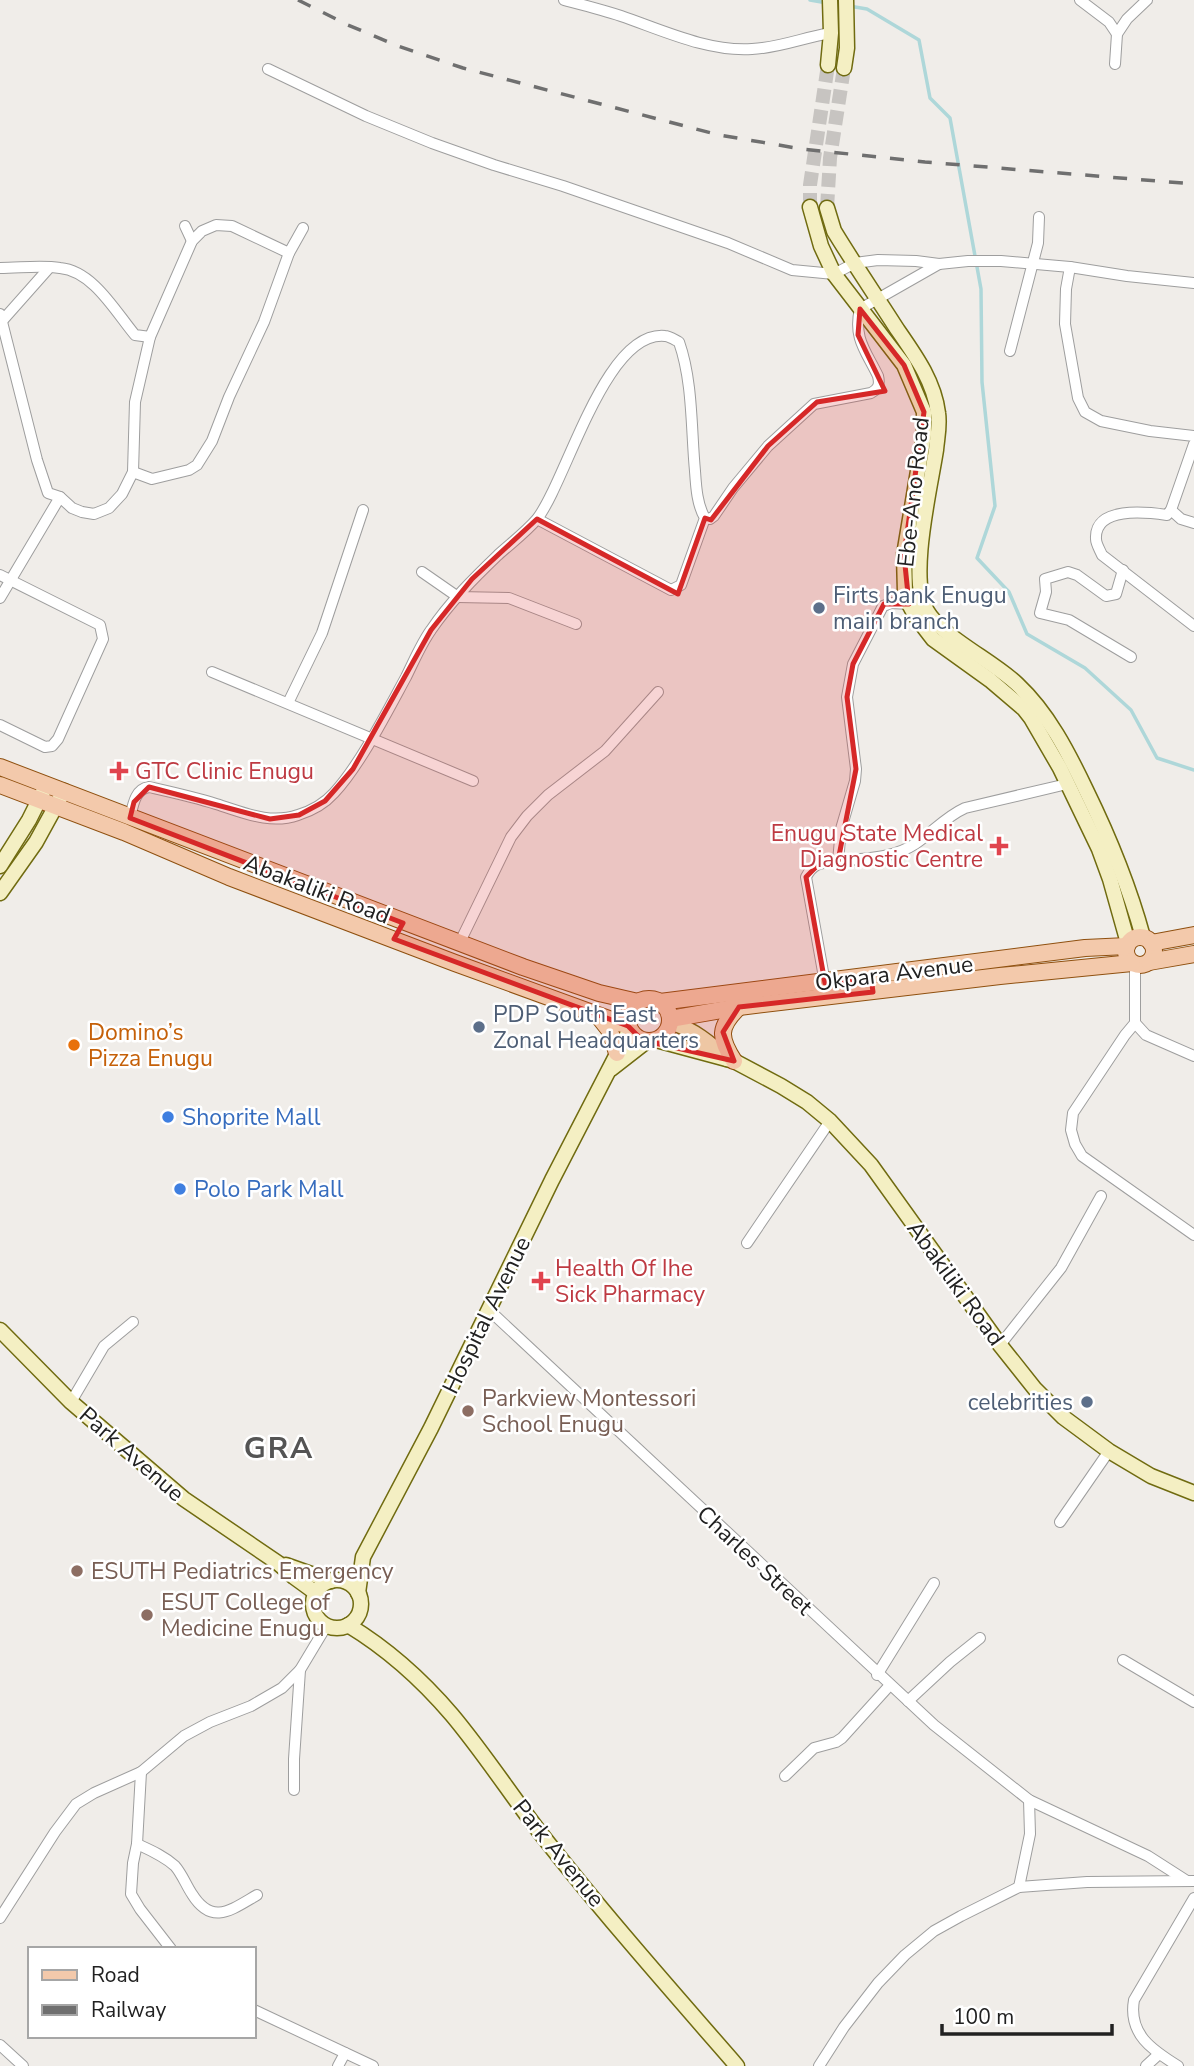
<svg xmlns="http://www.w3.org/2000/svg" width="1194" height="2066" viewBox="0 0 1194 2066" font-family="'Nunito Sans',sans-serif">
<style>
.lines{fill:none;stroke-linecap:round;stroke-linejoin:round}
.stream{stroke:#aed7d9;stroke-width:3.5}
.secondary-tunnel{stroke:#c7c4c1;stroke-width:14;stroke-dasharray:14 7;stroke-linecap:butt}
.street-casing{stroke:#9e9e9e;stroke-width:12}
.secondary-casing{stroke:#706b10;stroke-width:17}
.primary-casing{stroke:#8f500f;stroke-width:18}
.street{stroke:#fff;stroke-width:10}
.secondary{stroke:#f4efc3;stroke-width:14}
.primary{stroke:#f3c9ab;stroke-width:16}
.rail{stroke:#6f6f6f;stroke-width:3.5;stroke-dasharray:14 14;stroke-linecap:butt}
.marked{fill:#d62828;fill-opacity:0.2;stroke:#d62828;stroke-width:5;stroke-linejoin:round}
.service-dot{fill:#5c6f8a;stroke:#fff;stroke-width:2.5}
.health-dot{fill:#e0444e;stroke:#fff;stroke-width:2.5}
.food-dot{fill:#e8710a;stroke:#fff;stroke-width:2.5}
.shop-dot{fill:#3f7fe0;stroke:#fff;stroke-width:2.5}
.education-dot{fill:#8d6e63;stroke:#fff;stroke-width:2.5}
.labels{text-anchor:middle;stroke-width:5;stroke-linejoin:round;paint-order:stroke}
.street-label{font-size:23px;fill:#212121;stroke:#fff}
.service-label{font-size:23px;fill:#4e5e75;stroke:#fff;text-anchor:start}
.health-label{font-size:23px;fill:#be3a42;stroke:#fff;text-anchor:start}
.food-label{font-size:23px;fill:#c56008;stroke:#fff;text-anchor:start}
.shop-label{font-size:23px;fill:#366cbe;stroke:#fff;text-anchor:start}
.education-label{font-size:23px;fill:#785e54;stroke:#fff;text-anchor:start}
.district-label{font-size:30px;font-weight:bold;letter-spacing:2px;fill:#545454;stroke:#fff}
</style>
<rect width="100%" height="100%" fill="#f0ede9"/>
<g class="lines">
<g class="stream">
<polyline points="810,0 827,3"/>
<polyline points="849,6 867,9 919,40 930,98 950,118 981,289 982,382 995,506 977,558 1009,592 1027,634 1085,668 1131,710 1157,758 1194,770"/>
</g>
<g class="secondary-tunnel">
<polyline points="810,207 810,185 828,65"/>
<polyline points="827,208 830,158 844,68"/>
</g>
<defs>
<g id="street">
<path d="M564,0C583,5 603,10 621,16C662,30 708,52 752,49C779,48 805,37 831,33"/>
<polyline points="1080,0 1109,22 1117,34"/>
<polyline points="1115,64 1117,34 1127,19 1147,0"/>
<polyline points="268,69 366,116 432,143 494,165 563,186 728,243 792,270 834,274 855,263 878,260 916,261 939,264 968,261 1001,261 1070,267 1127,276 1194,283"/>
<polyline points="185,226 192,241"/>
<polyline points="1070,267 1066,289 1065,324 1078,398 1085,412 1101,421 1150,431 1194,436"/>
<path d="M0,268C20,268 41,265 60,268C93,271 115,311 135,335L150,337"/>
<polyline points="0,314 37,460 48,493 60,497 72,508 82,512 94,514 109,508 122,494 133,472 135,402 150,337 192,241 202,231 216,225 232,226 289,253"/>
<polyline points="2,321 49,268"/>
<polyline points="1010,351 1038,243 1039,217"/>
<polyline points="1194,444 1171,510 1181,519 1194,523"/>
<polyline points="133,472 152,479 189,470 197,465 212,441 229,397 264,322 289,253 303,228"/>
<path d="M1171,510L1167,515C1146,512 1094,506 1096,539C1096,544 1100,550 1102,555L1194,626"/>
<path d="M705,518L710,519L714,516L733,488L768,446L814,404L871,393C879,389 880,384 878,376C866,351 853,338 860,309L939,264"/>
<polyline points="1123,570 1116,594 1106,596 1077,575 1068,572 1045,579 1046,592 1040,613 1069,620 1131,657"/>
<polyline points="422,572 458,597 509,598 576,624"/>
<polyline points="0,575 100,625 103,639 58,739 52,746 45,747 0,725"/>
<polyline points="0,598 60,497"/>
<polyline points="212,672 473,781"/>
<polyline points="288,703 322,633 363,510"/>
<path d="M130,818C133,805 135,789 149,787C171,792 194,797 216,804C243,812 269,825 298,815C311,811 325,803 334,793C360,765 387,712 406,677C414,661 421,644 431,630C450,602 474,578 498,555C510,544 526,532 537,519C567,480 605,330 665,336C669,336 675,340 679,342C693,382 691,429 695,471C696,486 697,505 705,518L681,585L671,590L537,519"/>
<path d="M838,861C864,858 892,859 915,844C932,833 945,817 965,808L1067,784"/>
<polyline points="459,944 511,837 527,816 548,795 605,751 658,692"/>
<polyline points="1135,965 1135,1023 1146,1035 1194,1056"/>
<path d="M825,983L806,877C814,862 822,863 838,861L841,829L855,781L856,769L847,697L853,664L883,606L892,603L909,604"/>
<polyline points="1135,1023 1125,1035 1073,1113 1071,1130 1075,1144 1082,1156 1194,1235"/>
<polyline points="747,1243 830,1121"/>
<polyline points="489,1310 934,1725 1029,1800 1148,1856 1187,1881"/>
<polyline points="1000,1345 1061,1268 1101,1196"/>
<polyline points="71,1402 104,1346 133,1322"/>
<polyline points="1060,1522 1109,1451"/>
<polyline points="1123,1660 1194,1702"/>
<polyline points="877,1675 934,1583"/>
<polyline points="908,1701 950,1662 980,1638"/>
<polyline points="141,1772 137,1844 133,1863 131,1894 140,1909 171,1949"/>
<polyline points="785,1776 814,1748 836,1742 842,1738 890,1685"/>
<polyline points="294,1790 294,1759 300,1670"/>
<path d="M137,1844C150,1850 164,1856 175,1866C182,1874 186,1885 192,1894C212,1926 231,1910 257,1895"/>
<polyline points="1019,1887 1030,1834 1029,1800"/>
<polyline points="0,1918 55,1832 76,1804 94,1793 141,1772 184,1736 210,1722 251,1706 282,1688 300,1670 327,1625"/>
<polyline points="254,2010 373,2066"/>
<polyline points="0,2045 23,2066"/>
<polyline points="338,2066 345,2053"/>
<polyline points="819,2066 844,2027 878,1983 905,1955 934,1931 961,1916 1019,1887 1087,1882 1194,1881"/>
<polyline points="1146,2066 1159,2054"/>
<path d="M1178,2066C1152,2050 1128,2034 1134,2000L1194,1898"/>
</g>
<g id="secondary">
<polyline points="828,65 831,33 830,0"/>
<polyline points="844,68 847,48 846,0"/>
<polyline points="810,207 821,246 834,274 904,365 924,412 924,435 904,555 905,592 909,604 916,617 933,639 990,680 1024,709 1031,718 1060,768 1099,849 1110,879 1128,943"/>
<path d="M827,208L834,231C854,264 876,296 897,329C915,355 934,381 938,413C940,426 937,438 936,450C930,489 908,579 927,611C942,637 993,661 1017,684C1048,713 1068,752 1086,790C1109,837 1129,886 1143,937"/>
<polyline points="0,866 29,820 43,792"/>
<polyline points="0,893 36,842 64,791"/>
<path d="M670,1022C693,1029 710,1043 727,1059"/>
<polyline points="656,1040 734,1061 781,1086 807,1102 830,1121 871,1165 1000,1345 1035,1389 1063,1417 1109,1451 1151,1476 1194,1493"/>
<polyline points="611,1069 647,1041"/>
<polyline points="0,1330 71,1402 184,1499 278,1563 294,1577 316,1593"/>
<polyline points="286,1565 331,1581"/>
<circle cx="337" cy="1604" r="24"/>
<polyline points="358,1593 363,1557 431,1428 552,1180 630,1029"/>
<path d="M348,1625C386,1648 423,1681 452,1715C483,1752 509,1792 538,1830C601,1911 670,1989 737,2066"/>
</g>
<g id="primary">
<polyline points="0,767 523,967 599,993 638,1002"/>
<polyline points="0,785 124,832 229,877 455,963 628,1026"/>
<circle cx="1140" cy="951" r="14"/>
<polyline points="1151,943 1194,935"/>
<polyline points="1149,962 1194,954"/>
<circle cx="649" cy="1020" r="21"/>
<polyline points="660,1002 1085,948 1127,946"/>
<polyline points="599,1017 610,1031 617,1053"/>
<polyline points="670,1019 739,1007 1000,976 1132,963"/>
<path d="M734,1061C719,1038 718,1027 739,1007"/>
</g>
</defs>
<use href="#street" class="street-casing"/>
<use href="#secondary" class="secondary-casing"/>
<use href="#primary" class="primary-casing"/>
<use href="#street" class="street"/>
<use href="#secondary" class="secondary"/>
<use href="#primary" class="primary"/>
<polyline class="rail" points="298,0 348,25 398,46 463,68 719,135 802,149 925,162 1194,184"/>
</g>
<path class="marked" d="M860,309L904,365L924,412L904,555L909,604H884L853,664L847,697L856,769L838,861L820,863L806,877L825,983L871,977L873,992L739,1007L723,1032L734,1061L642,1040L628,1026L394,939L403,923L130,818L134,802L149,787L270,819L299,815L325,801L353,769L431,630L472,579L537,519L678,594L705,518L711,520L768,446L817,402L885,391L858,335Z"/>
<g class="service-dot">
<circle cx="819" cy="608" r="7"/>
<circle cx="479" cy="1027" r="7"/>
<circle cx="1087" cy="1402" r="7"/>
</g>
<g class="health-dot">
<path d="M115.5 760.5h7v7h7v7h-7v7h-7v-7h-7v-7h7z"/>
<path d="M995.5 835.5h7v7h7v7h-7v7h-7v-7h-7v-7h7z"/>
<path d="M537.5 1270.5h7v7h7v7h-7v7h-7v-7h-7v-7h7z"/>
</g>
<circle class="food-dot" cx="74" cy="1045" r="7"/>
<g class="shop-dot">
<circle cx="168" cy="1117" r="7"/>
<circle cx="180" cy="1189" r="7"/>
</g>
<g class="education-dot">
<circle cx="468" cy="1411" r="7"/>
<circle cx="77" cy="1571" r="7"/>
<circle cx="147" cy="1615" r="7"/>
</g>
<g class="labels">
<g class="street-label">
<text transform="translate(913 492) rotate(-84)" y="8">Ebe-Ano Road</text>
<text transform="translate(317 889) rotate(21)" y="8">Abakaliki Road</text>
<text transform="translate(894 973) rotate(-7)" y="8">Okpara Avenue</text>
<text transform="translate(956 1283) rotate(54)" y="8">Abakiliki Road</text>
<text transform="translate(486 1315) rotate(-64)" y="8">Hospital Avenue</text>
<text transform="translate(132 1454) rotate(41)" y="8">Park Avenue</text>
<text transform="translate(755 1560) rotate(43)" y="8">Charles Street</text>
<text transform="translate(559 1853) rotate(51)" y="8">Park Avenue</text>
</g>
<g class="service-label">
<text x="833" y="603">Firts bank Enugu<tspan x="833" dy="26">main branch</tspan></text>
<text x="493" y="1022">PDP South East<tspan x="493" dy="26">Zonal Headquarters</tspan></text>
<text x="1073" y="1410" text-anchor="end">celebrities</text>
</g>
<g class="health-label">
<text x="135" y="779">GTC Clinic Enugu</text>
<text x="983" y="841" text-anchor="end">Enugu State Medical<tspan x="983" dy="26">Diagnostic Centre</tspan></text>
<text x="555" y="1276">Health Of Ihe<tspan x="555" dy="26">Sick Pharmacy</tspan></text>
</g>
<g class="food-label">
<text x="88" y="1040">Domino’s<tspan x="88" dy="26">Pizza Enugu</tspan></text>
</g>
<g class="shop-label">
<text x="182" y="1125">Shoprite Mall</text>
<text x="194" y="1197">Polo Park Mall</text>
</g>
<g class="education-label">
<text x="482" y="1406">Parkview Montessori<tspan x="482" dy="26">School Enugu</tspan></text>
<text x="91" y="1579">ESUTH Pediatrics Emergency</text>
<text x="161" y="1610">ESUT College of<tspan x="161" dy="26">Medicine Enugu</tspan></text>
</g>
<g class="district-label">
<text x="279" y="1458">GRA</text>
</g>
</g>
<rect x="28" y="1947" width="228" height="91" fill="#ffffff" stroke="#a6a6a6" stroke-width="2"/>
<rect x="42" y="1970" width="35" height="10" fill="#f3c9ab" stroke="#a6a6a6" stroke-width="2"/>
<text x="91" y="1982" font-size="21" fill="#212121">Road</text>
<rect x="42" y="2005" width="35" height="10" fill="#6f6f6f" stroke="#a6a6a6" stroke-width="2"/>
<text x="91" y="2017" font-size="21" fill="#212121">Railway</text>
<path d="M942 2024v10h170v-10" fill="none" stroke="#212121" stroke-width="3.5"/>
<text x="953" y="2024" font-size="21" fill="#212121" stroke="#ffffff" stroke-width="5" paint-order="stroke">100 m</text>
</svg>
